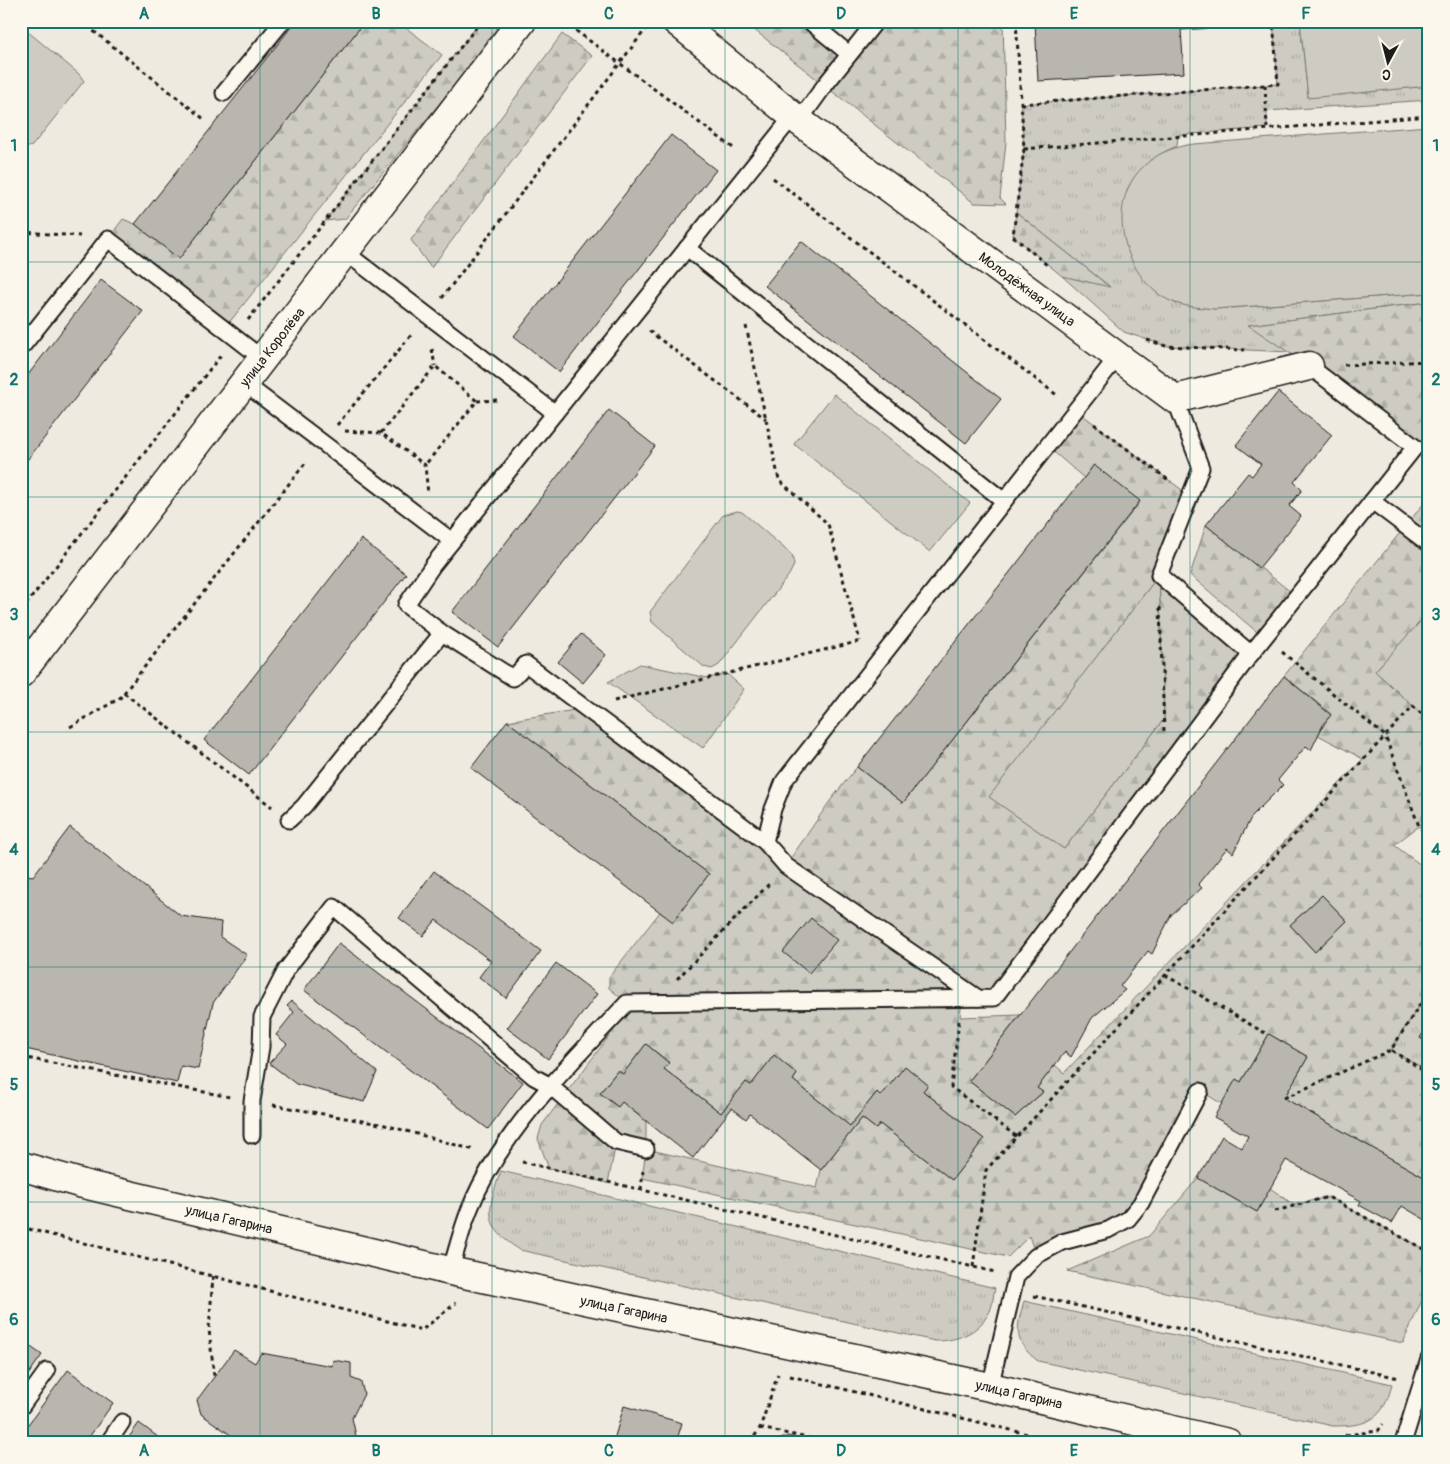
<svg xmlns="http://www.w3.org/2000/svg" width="1450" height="1464" viewBox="0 0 1450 1464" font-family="Pangolin,sans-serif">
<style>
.grass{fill:url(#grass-tufts);stroke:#75746f}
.forest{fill:url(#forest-firs);stroke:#75746f;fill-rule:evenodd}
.park{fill:#ceccc2;stroke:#75746f}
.building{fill:#b9b6af;stroke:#1c1c1c}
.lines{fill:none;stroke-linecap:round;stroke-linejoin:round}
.service-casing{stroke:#1c1c1c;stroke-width:19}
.minor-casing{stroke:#1c1c1c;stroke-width:31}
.secondary-casing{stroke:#1c1c1c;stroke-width:31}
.primary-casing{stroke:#1c1c1c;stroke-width:31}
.path{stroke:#1c1c1c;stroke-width:3;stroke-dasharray:4 4;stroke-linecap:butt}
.service{stroke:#fbf7ec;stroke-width:15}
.minor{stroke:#fbf7ec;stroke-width:28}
.secondary{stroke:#fbf7ec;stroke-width:28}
.primary{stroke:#fbf7ec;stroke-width:28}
.grid{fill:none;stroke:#0f766e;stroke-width:1;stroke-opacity:0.55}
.labels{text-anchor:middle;stroke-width:4.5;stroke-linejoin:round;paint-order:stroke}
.street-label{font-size:14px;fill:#1c1c1c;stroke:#fbf7ec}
.neatline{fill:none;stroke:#0f766e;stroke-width:2}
.grid-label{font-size:16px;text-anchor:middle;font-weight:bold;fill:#0f766e}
</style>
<defs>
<pattern id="grass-tufts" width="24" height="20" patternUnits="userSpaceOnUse" patternTransform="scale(1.25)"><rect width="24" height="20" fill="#ceccc2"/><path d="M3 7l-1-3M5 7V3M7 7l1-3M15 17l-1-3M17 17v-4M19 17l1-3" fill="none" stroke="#b0afa6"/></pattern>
<pattern id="forest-firs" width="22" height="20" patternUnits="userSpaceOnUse" patternTransform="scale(1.25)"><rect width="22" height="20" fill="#ceccc2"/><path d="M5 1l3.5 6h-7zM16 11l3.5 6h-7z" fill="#b0afa6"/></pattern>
</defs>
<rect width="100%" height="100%" fill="#eeeadf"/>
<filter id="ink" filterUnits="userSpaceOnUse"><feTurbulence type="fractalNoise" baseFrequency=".02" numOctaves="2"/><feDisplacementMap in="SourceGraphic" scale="10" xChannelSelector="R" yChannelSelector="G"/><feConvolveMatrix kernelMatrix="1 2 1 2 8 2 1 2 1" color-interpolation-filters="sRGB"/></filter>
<g filter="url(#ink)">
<g class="grass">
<path d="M1273,21H1300L1308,97L1429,86V100L1267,111V128L1178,135L1177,146C1155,155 1139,167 1128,188L1174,303L1215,309L1429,293V302L1249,325L1289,352L1166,346L1124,332L1062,276L1109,286L1016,212L1024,149L1021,104L1278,84Z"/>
<polygon points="1429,990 1429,1025 1420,1038 1429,1043 1429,1074 1391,1050"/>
<path d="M501,1171L995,1288C993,1295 993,1305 990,1311C979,1333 957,1341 935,1341L520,1250C482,1227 487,1209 501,1171Z"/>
<path d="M1024,1301L1392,1384C1384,1420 1368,1426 1333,1426L1038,1361C1013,1342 1016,1329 1024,1301Z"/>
</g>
<g class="forest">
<polygon points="365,21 397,21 442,55 224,329 108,239 123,219 135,224 179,259"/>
<polygon points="481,21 507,21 345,219 325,221"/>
<polygon points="743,21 809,21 849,54 876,21 1003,21 1006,142 1000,198 1006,204 974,203"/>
<polygon points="562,34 592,56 431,268 411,240"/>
<polygon points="1016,212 1110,287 1062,276 1013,236"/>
<polygon points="1429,302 1429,432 1415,447 1309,366 1248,325"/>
<path d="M1076,410L1190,496L1159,575L1251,654L994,998L962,999L960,1017L1020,1015L969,1081L1015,1117L1042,1093L1037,1088L1055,1065L1064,1073L1363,759L1318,735L1331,714L1284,676L1429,497V613L1375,671L1429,721V838L1419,826L1394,845L1429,871V990L1391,1050L1429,1072V1180L1284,1098L1308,1057L1269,1034L1241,1082L1236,1080L1222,1104L1201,1091L1128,1219L1036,1256L1029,1236L1008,1257L642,1178L646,1149L616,1143L608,1183L549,1169L538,1139L542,1125L616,1027L627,1003L609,988V977L660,912L673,921L709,874L507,721L587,708L786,865L830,801L857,767L903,803L1140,502L1084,478L1047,446ZM1159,575L1164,719L1064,849L990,797ZM1322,895L1347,921L1315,952L1290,925ZM646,1044L669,1062L664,1069L721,1113L746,1082L751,1085L774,1056L797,1074L793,1080L850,1126L877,1092L881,1096L905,1067L928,1085L923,1091L984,1139L952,1180L880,1124L876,1129L862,1118L821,1170L817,1188L646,1149V1122L622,1102L617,1107L600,1093L618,1070L623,1074Z"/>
<polygon points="1206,525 1296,596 1264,638 1190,575"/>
<polygon points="1198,1178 1257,1212 1270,1188 1294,1205 1328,1197 1429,1252 1429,1284 1403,1343 1067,1271 1149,1236"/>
</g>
<g class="park">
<polygon points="1300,21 1429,21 1429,86 1308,98"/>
<polygon points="21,26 79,74 84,81 32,146 25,148 21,146"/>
<path d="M1429,126V293L1215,309C1197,307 1178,307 1163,297C1126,274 1108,213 1135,176C1150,156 1170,147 1194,144Z"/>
<polygon points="834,394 970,503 930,552 794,444"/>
<polygon points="737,511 742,512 792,555 794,565 789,575 719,665 712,669 704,667 652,622 650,612 723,515"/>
<polygon points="1159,575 1164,719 1064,849 989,797"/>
<polygon points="1428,613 1429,613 1429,721 1375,671"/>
<polygon points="640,664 708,678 727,674 744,689 703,748 608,682"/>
</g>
<g class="building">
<polygon points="296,21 365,21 179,259 135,224"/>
<polygon points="1035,21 1244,21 1244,26 1181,30 1184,73 1038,81"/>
<polygon points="671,135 716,170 559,372 514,336"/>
<polygon points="801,241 1001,399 966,443 765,286"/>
<polygon points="101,280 143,311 21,468 21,384"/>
<polygon points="1278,392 1332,435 1294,482 1302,490 1289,506 1301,516 1259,568 1206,525 1248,473 1252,476 1261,464 1236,445"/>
<polygon points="609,410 655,446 498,647 452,612"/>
<polygon points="1094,465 1140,501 903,803 857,767"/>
<polygon points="361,539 406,574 249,775 204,740"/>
<polygon points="581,634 606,655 583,683 558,662"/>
<polygon points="1284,676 1331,715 1324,723 1311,750 1306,746 1278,780 1283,785 1252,816 1233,853 1227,848 1198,884 1202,888 1171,915 1152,954 1148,951 1120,986 1125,990 1092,1018 1071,1057 1065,1052 1037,1088 1043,1092 1015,1117 969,1081"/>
<polygon points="507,721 709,874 673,922 471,768"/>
<polygon points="70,827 181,916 221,922 220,937 247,955 213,1003 198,1069 181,1066 177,1083 21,1048 21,874 33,876"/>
<polygon points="434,871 541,951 506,998 479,977 491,961 436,920 423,936 399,918"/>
<polygon points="1322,895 1347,921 1315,952 1290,925"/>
<polygon points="811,918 837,940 809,973 783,952"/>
<polygon points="339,943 523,1082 488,1129 304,990"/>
<polygon points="556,963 597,994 548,1059 507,1028"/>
<polygon points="292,1001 377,1072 364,1102 296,1084 269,1063 287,1044 276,1035 294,1012 287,1006"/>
<polygon points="1429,1024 1429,1043 1420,1038"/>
<polygon points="1269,1034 1308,1057 1284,1098 1429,1180 1429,1222 1402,1206 1392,1223 1359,1205 1361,1201 1286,1160 1257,1212 1198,1178 1222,1136 1242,1148 1248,1136 1214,1117 1236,1079 1241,1082"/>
<polygon points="646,1044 669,1063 664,1069 721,1113 746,1082 751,1085 774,1055 797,1074 793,1080 850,1126 877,1092 881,1096 905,1066 928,1085 923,1091 984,1139 952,1180 880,1124 876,1129 862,1118 821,1170 750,1114 746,1119 732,1108 693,1158 622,1102 618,1107 600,1093 618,1070 623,1074"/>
<polygon points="21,1340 42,1355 21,1385"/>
<polygon points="234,1350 255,1363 261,1353 332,1366 333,1360 351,1363 351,1378 361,1382 364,1394 352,1418 356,1436 353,1443 242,1443 201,1414 197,1400"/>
<polygon points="68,1370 113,1403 85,1443 28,1443 21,1438 21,1434"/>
<polygon points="624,1406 682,1423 676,1443 613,1443"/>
<polygon points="139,1423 166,1443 125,1443"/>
<polygon points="788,1436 817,1443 772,1443"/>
</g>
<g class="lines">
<defs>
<g id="service">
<polyline points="809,21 849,54"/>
<polyline points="224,93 283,21"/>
<polyline points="799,121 825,85 876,21"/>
<polyline points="687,248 1004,501"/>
<polyline points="345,252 555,413"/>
<polyline points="21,348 108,239 263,359"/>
<polyline points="244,383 452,541"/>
<polyline points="1372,501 1429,544"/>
<polyline points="442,633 513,678 526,664 765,842"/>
<polyline points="1251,654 1415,447 1309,366"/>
<polyline points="289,820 304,806 442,633 406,605 433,565 793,116"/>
<polyline points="978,998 786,866 765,842 773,809 784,781 1118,356"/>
<polyline points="252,1135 252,1101 261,1047 262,1017 286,970 334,907 534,1077 549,1085 616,1142 646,1149"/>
<path d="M450,1271C457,1250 462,1227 471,1206C501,1132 572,1061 627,1003L994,998L1251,654L1159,575L1201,468L1175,399"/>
<polyline points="990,1387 1016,1277 1036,1256 1062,1242 1108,1230 1128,1219 1141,1203 1200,1091"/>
<polyline points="21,1407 47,1371"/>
<polyline points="108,1443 122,1422"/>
<polyline points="1403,1443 1429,1359"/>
</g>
<polyline id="minor" points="676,21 799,121 1175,399 1309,366"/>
<polyline id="secondary" points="21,673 522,21"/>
<polyline id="primary" points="21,1166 83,1184 450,1271 990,1387 1228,1443"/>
</defs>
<use href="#service" class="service-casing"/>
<use href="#minor" class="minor-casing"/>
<use href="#secondary" class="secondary-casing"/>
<use href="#primary" class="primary-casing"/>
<g class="path">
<polyline points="81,21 204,119"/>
<polyline points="563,21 736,150"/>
<polyline points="1016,21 1024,149 1013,236 1047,265"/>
<polyline points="1265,85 1267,128"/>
<polyline points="1021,104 1278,84 1273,21"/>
<polyline points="1024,149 1429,116"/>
<polyline points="773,178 1058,396"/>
<polyline points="21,232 80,236"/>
<polyline points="442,298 648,26"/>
<polyline points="248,320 481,21"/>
<polyline points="746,326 779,480 828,524 860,641"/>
<polyline points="649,331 766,419"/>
<polyline points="1147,340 1166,346 1245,350"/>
<polyline points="432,349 435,366"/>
<polyline points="1344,365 1429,361"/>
<polyline points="477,401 499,400"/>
<polyline points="1094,424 1171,482"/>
<polyline points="337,425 413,333"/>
<polyline points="345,431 381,433 425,465 428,494"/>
<polyline points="381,433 435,366 477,401 425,465"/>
<polyline points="1160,607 1164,731"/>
<polyline points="21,611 221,355"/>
<polyline points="1282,652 1385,736 1419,826 1429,838"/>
<polyline points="124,693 272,807"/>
<polyline points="614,701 861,641"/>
<polyline points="70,727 120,698 307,461"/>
<polyline points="1165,975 1265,1033"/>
<polyline points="677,979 770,883"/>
<polyline points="1429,990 1391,1050 1429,1074"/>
<polyline points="959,1021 951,1087 1017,1137"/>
<polyline points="21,1057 230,1097"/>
<polyline points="1284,1098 1391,1050"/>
<polyline points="273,1105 385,1125 474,1150"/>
<polyline points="522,1162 995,1272"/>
<polyline points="641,1190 643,1171"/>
<polyline points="1275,1211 1328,1197 1429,1252"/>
<polyline points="21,1227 422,1330 456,1303"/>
<polyline points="973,1267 986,1170 1413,706 1429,721"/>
<polyline points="213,1276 209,1329 214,1376"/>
<polyline points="1034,1296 1399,1378"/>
<polyline points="790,1376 1064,1443"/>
<polyline points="760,1428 832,1443"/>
<polyline points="750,1443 760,1428 778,1374"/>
<polyline points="1345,1443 1346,1435 1378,1431 1383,1424"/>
</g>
<use href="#service" class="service"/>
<use href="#minor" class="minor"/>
<use href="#secondary" class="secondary"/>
<use href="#primary" class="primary"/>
</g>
</g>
<path class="grid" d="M260,21V1443M492,21V1443M725,21V1443M958,21V1443M1190,21V1443M21,262H1429M21,497H1429M21,732H1429M21,967H1429M21,1202H1429"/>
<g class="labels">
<g class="street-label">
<text transform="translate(1027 289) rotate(36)" y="5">Молодёжная улица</text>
<text transform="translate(272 347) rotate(-52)" y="5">улица Королёва</text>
<text transform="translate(229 1219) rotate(13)" y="5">улица Гагарина</text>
<text transform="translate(624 1309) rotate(12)" y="5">улица Гагарина</text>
<text transform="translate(1019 1394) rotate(13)" y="5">улица Гагарина</text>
</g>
</g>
<rect width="1450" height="1464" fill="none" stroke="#fbf7ec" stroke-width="55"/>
<g transform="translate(1388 62) rotate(187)" stroke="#fbf7ec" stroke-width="4" paint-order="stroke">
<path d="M0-4L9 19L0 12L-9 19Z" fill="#1c1c1c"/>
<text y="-8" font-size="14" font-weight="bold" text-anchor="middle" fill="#1c1c1c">С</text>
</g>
<rect x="28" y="28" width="1394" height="1408" class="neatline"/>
<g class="grid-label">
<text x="144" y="19">A</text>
<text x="376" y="19">B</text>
<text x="609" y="19">C</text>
<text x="841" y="19">D</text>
<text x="1074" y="19">E</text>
<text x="1306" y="19">F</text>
<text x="14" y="151">1</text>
<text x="1436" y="151">1</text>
<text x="14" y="385">2</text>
<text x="1436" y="385">2</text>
<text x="14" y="620">3</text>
<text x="1436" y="620">3</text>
<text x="14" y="855">4</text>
<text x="1436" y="855">4</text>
<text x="14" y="1090">5</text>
<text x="1436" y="1090">5</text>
<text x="14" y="1325">6</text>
<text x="1436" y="1325">6</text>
<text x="144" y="1456">A</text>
<text x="376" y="1456">B</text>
<text x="609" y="1456">C</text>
<text x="841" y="1456">D</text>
<text x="1074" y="1456">E</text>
<text x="1306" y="1456">F</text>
</g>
</svg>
